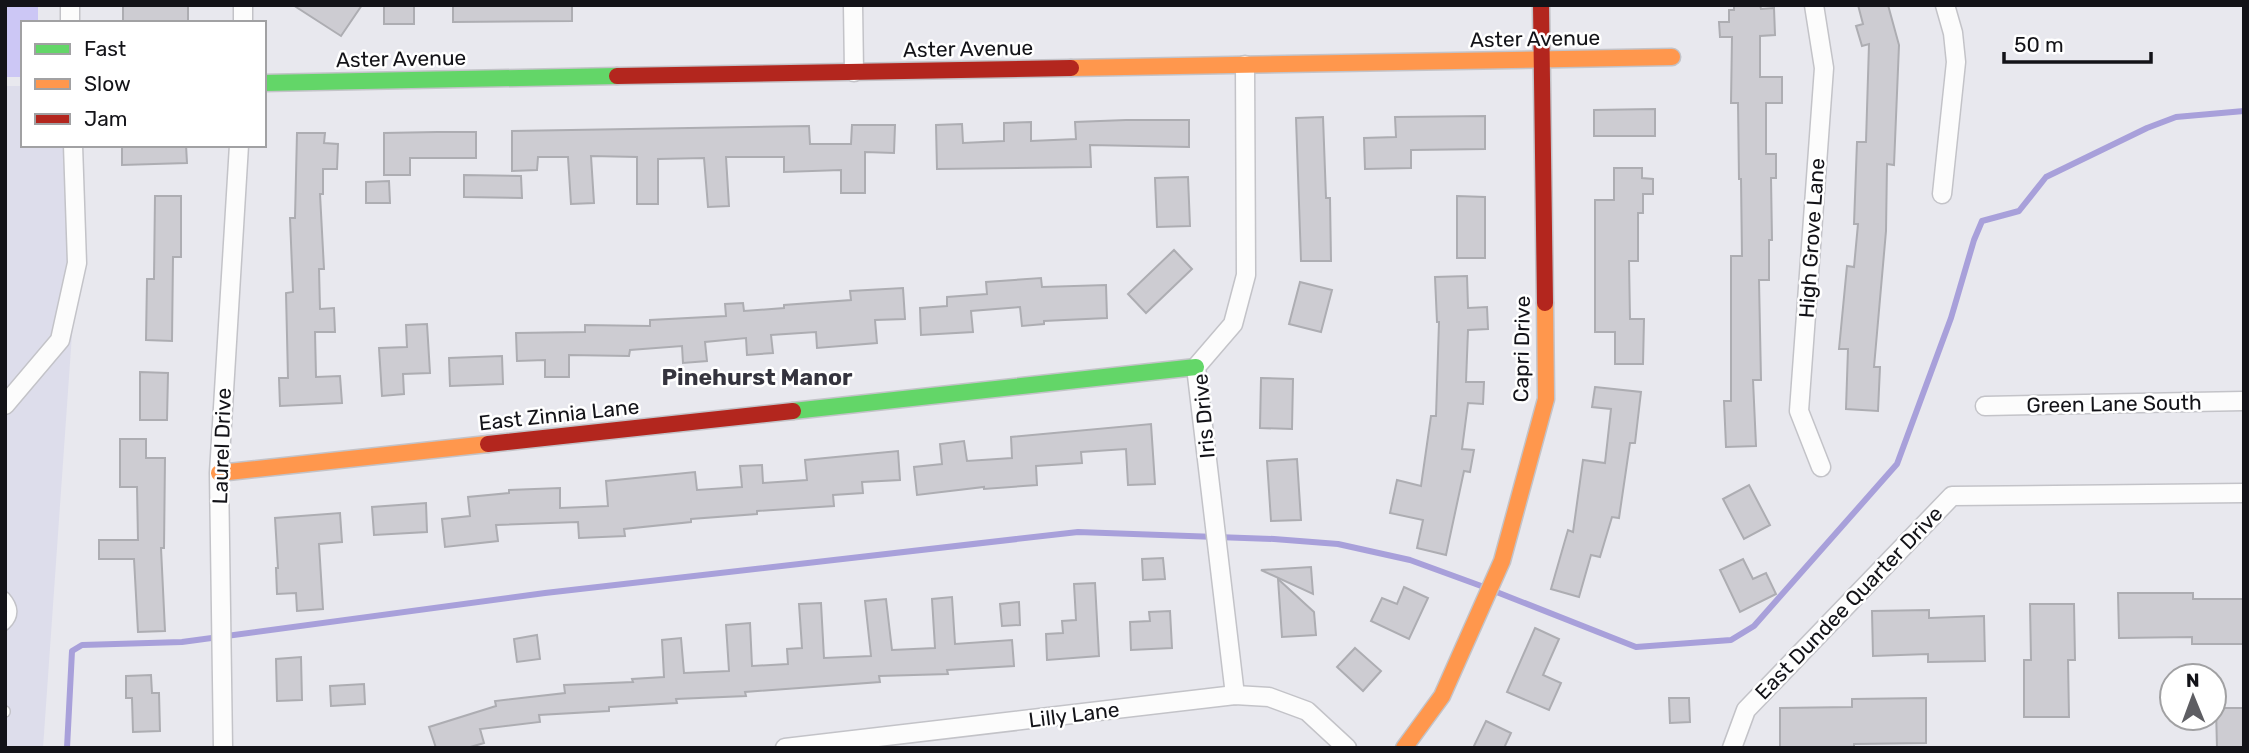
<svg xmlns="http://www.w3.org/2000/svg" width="2249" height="753" viewBox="0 0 2249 753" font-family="Rubik,sans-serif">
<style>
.built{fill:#ddddeb}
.green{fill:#ccc7f5}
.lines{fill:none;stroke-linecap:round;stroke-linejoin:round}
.stream{stroke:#a8a0da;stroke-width:6}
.building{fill:#cdccd2;stroke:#adadb2;stroke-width:2}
.lane-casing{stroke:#c3c3c8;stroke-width:12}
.street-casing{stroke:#c3c3c8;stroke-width:21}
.fast-casing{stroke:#c3c3c8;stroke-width:19}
.slow-casing{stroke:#c3c3c8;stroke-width:19}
.jam-casing{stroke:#c3c3c8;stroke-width:19}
.lane{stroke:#fcfcfc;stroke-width:9}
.street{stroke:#fcfcfc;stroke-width:18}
.fast{stroke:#63d668;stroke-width:16}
.slow{stroke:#ff974d;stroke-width:16}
.jam{stroke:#b3261e;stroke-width:16}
.labels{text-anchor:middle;stroke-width:5;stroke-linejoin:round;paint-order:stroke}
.street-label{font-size:21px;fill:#131318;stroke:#fff}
.neighbourhood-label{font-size:23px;font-weight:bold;fill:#35343e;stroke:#fff}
</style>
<rect width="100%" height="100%" fill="#e8e8ee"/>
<polygon class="built" points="5,86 23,86 23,145 73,145 77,263 43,748 5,748"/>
<polygon class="green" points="5,5 38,5 38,23 23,23 23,77 5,77"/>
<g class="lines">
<g class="stream">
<polyline points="1494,591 1636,647 1731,640 1754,626 1897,464 1951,318 1974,240 1982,221 2019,211 2046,177 2147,128 2176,117 2244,111"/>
<polyline points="67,748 72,651 82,645 182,642 545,593 1078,532 1274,539 1338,544 1410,560 1484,587"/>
</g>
</g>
<g class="building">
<rect x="123" y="5" width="65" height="18"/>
<polygon points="293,5 362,5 341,36"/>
<rect x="384" y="5" width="30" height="19"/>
<polygon points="453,5 572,5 572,21 453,22"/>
<polygon points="1734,5 1760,5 1761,9 1774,8 1775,35 1760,36 1760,77 1782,77 1782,103 1766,103 1766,154 1776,154 1776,178 1771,178 1772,240 1769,240 1769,280 1759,280 1761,380 1753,380 1756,446 1726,447 1724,401 1731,401 1731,256 1742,256 1741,179 1739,179 1738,103 1731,103 1732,37 1720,37 1719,22 1729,22 1729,10 1734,10"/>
<polygon points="1858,5 1888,5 1899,45 1894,165 1887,164 1886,231 1874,367 1880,367 1878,411 1846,409 1848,349 1839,349 1847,266 1854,267 1858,224 1854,224 1857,142 1866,142 1869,44 1862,46 1856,26 1863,24"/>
<polygon points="1655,109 1655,136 1594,136 1594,110"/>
<polygon points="1485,116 1485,149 1411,150 1411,168 1365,169 1364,138 1396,137 1395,117"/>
<polygon points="1323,117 1326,198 1330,198 1331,261 1301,261 1296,118"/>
<polygon points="1126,120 1189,120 1189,147 1090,145 1091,167 937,169 936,125 962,124 963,143 1004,141 1004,123 1031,122 1031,141 1076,139 1075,122"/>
<polygon points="852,125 895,125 894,153 865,152 865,193 841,193 841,170 784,172 784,157 726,157 729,206 708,207 704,158 658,159 658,204 637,204 637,157 591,156 594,203 571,204 568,157 538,157 537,170 512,171 512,131 809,126 810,144 851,144"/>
<polygon points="437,132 476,132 476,158 410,158 410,175 384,175 384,133"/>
<polygon points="297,133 325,133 324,143 338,144 337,169 323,169 323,194 320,194 324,269 319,269 320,309 334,308 335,332 315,332 316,377 340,376 342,403 280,406 279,378 288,378 286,293 293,292 290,218 295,218"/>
<polygon points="122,145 186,145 187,163 122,165"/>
<polygon points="1614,168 1642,168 1642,178 1653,179 1653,194 1643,194 1643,213 1638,213 1638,261 1629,261 1630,319 1644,319 1643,364 1615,364 1615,332 1595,332 1595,200 1614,200"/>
<polygon points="464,175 521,176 522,198 464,197"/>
<polygon points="1188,177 1190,226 1157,227 1155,178"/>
<polygon points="389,181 390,203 366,203 366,182"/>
<polygon points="155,196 181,196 181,257 173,257 172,341 146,340 147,279 154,279"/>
<polygon points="1457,196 1485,197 1485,258 1457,258"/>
<polygon points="1174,250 1192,269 1146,313 1128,294"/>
<polygon points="1467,276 1468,308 1487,307 1488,329 1468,330 1466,382 1484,382 1483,404 1468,403 1462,449 1474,450 1470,472 1464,471 1446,555 1417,548 1423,520 1390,513 1397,480 1421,486 1431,416 1436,416 1439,322 1437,322 1435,277"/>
<polygon points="1041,278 1042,287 1106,285 1107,318 1044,321 1044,324 1022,326 1020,307 971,311 973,332 921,335 920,308 947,306 947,297 987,294 986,282"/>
<polygon points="1300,282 1332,290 1321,332 1289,324"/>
<polygon points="903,288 905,319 875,320 877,343 817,348 816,332 771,335 773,353 747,355 746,338 705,342 707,361 683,363 682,346 630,350 629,356 569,355 569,377 545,377 545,360 517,361 516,333 585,332 585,325 650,326 650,320 726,316 725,304 743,303 744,311 784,308 784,305 851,300 850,291"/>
<polygon points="427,324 430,373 403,374 404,394 382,396 379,348 407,347 406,325"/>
<polygon points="502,356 503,384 450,386 449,358"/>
<polygon points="140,372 168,373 167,420 140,420"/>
<polygon points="1261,378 1293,379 1292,429 1260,428"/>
<polygon points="1595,387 1641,392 1635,443 1630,443 1619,518 1612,517 1600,557 1591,555 1579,597 1551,589 1568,530 1573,532 1583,460 1605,463 1611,409 1592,407"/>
<polygon points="1151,424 1155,484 1128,485 1126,449 1081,452 1082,463 1036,466 1037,485 984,489 984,487 917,495 914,467 942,464 940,444 964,441 967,461 1012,458 1011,437"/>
<polygon points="120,439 146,439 146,458 165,458 164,548 161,548 165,631 138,632 134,559 99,559 99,540 138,540 137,487 120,487"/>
<polygon points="898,451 900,480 862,482 863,493 833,495 834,506 757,511 757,514 691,519 691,522 624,529 625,536 579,538 578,522 496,525 498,541 445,547 442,519 470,516 468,497 509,493 509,490 560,488 560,508 608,506 606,481 695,472 697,490 742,487 740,466 762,465 763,483 807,480 805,460"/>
<polygon points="1297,459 1301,520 1271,521 1267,461"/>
<polygon points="1749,485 1770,525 1744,539 1723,499"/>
<polygon points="426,503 427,532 374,535 372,507"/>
<polygon points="340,513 342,542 319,544 323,609 297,611 296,593 277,594 276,568 278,568 275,518"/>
<polygon points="1163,558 1165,579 1143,580 1142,559"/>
<polygon points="1743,559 1753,579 1766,573 1776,594 1740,612 1720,570"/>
<polygon points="1311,567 1313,594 1261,570"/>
<polygon points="1278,579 1314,612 1316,635 1282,637"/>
<polygon points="1095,583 1099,656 1047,660 1046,634 1063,633 1062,621 1076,620 1074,584"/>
<polygon points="1404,587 1428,598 1409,639 1371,621 1382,598 1397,604"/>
<polygon points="2118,593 2193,593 2193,599 2244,599 2244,644 2192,644 2192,637 2119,638"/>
<polygon points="952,597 955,644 1012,640 1014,666 947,670 948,674 879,676 880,682 745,692 746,696 676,699 677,703 609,707 609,711 539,715 540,722 480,729 484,743 467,748 436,748 429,727 496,706 495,701 565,693 564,685 633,682 632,679 664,677 662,640 681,638 684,673 729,671 726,625 750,623 752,666 788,664 787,649 802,648 799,604 821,603 824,658 871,656 865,601 886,599 892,650 935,648 932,599"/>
<polygon points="1019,602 1020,625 1002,626 1000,604"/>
<polygon points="2030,604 2074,604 2075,660 2068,660 2069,717 2024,717 2024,660 2031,660"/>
<polygon points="1929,610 1929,618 1984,616 1985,661 1928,662 1928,654 1873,656 1872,611"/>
<polygon points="1170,611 1172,648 1131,650 1130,622 1150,621 1149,612"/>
<polygon points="1535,628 1559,639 1543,675 1561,683 1549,710 1507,692"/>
<polygon points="537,635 540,659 517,662 514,639"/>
<polygon points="1355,648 1381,671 1363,691 1337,667"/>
<polygon points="301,657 302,700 277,701 276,659"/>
<polygon points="151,675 152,693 159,693 160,731 133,732 132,698 126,698 126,676"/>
<polygon points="364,684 365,704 331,706 330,686"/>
<polygon points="1669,698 1689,698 1690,722 1670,723"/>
<polygon points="1926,698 1926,743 1854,744 1854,748 1780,748 1780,708 1852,707 1852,699"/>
<polygon points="2216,708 2244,708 2244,748 2217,748"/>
<polygon points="1486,721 1511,733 1504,748 1473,748"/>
</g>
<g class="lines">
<defs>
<g id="lane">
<path d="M5,597C13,606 15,616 5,625"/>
<polyline points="5,711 5,712"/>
</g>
<g id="street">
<polyline points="70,5 70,23"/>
<polyline points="853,5 854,72"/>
<polyline points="1814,5 1824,68 1799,411 1821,467"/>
<polyline points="243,23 243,5"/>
<polyline points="1942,194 1956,62 1953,33 1945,5"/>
<polyline points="5,405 60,340 77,263 73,145"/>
<polyline points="1985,406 2244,401"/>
<polyline points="1235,695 1196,367 1233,324 1246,275 1245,65"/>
<polyline points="223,748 219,473 239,145"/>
<polyline points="785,748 1235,695 1269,697 1307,711 1347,748"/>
<polyline points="1732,748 1746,710 1952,496 2244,493"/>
</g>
<g id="fast">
<polyline points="264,83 617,76"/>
<polyline points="793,411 1196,367"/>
</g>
<g id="slow">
<polyline points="1071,68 1672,57"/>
<polyline points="219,473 488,444"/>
<polyline points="1404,748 1442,696 1502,561 1546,399 1545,303"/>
</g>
<g id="jam">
<polyline points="1541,5 1545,303"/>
<polyline points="617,76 1071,68"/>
<polyline points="488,444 793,411"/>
</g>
</defs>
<use href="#lane" class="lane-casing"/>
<use href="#street" class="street-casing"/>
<use href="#fast" class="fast-casing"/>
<use href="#slow" class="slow-casing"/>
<use href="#jam" class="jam-casing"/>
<use href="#lane" class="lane"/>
<use href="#street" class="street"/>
<use href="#fast" class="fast"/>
<use href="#slow" class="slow"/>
<use href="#jam" class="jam"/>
</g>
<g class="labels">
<g class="street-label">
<text transform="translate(1535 39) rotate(-1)" y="7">Aster Avenue</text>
<text transform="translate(968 49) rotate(-1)" y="7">Aster Avenue</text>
<text transform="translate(401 59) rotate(-1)" y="7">Aster Avenue</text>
<text transform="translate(1812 238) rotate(-86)" y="7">High Grove Lane</text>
<text transform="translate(1522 349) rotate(-89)" y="7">Capri Drive</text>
<text transform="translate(2114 404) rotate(-1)" y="7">Green Lane South</text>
<text transform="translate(559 415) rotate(-6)" y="7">East Zinnia Lane</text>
<text transform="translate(1204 416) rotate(-95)" y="7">Iris Drive</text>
<text transform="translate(222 446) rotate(-88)" y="7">Laurel Drive</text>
<text transform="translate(1849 603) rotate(-46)" y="7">East Dundee Quarter Drive</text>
<text transform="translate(1074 715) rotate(-7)" y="7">Lilly Lane</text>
</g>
<g class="neighbourhood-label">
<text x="757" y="385">Pinehurst Manor</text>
</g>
</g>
<rect width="2249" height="753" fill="none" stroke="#131318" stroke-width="14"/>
<rect x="21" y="21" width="245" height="126" fill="#ffffff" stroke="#a1a1a3" stroke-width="2"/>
<rect x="35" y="44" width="35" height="10" fill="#63d668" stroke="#a1a1a3" stroke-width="2"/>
<text x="84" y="56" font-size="21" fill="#131318">Fast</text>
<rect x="35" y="79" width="35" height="10" fill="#ff974d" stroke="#a1a1a3" stroke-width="2"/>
<text x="84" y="91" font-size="21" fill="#131318">Slow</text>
<rect x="35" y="114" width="35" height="10" fill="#b3261e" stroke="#a1a1a3" stroke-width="2"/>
<text x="84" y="126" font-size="21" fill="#131318">Jam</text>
<g transform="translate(2193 697) rotate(359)"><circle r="33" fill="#ffffff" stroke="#a1a1a3" stroke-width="2"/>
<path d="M0-5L12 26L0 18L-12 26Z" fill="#5e5e63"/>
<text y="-10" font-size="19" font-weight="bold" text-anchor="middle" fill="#131318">N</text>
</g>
<path d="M2004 52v10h147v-10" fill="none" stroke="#131318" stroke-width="3.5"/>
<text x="2014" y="52" font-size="21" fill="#131318" stroke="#ffffff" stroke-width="5" paint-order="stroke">50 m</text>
</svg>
